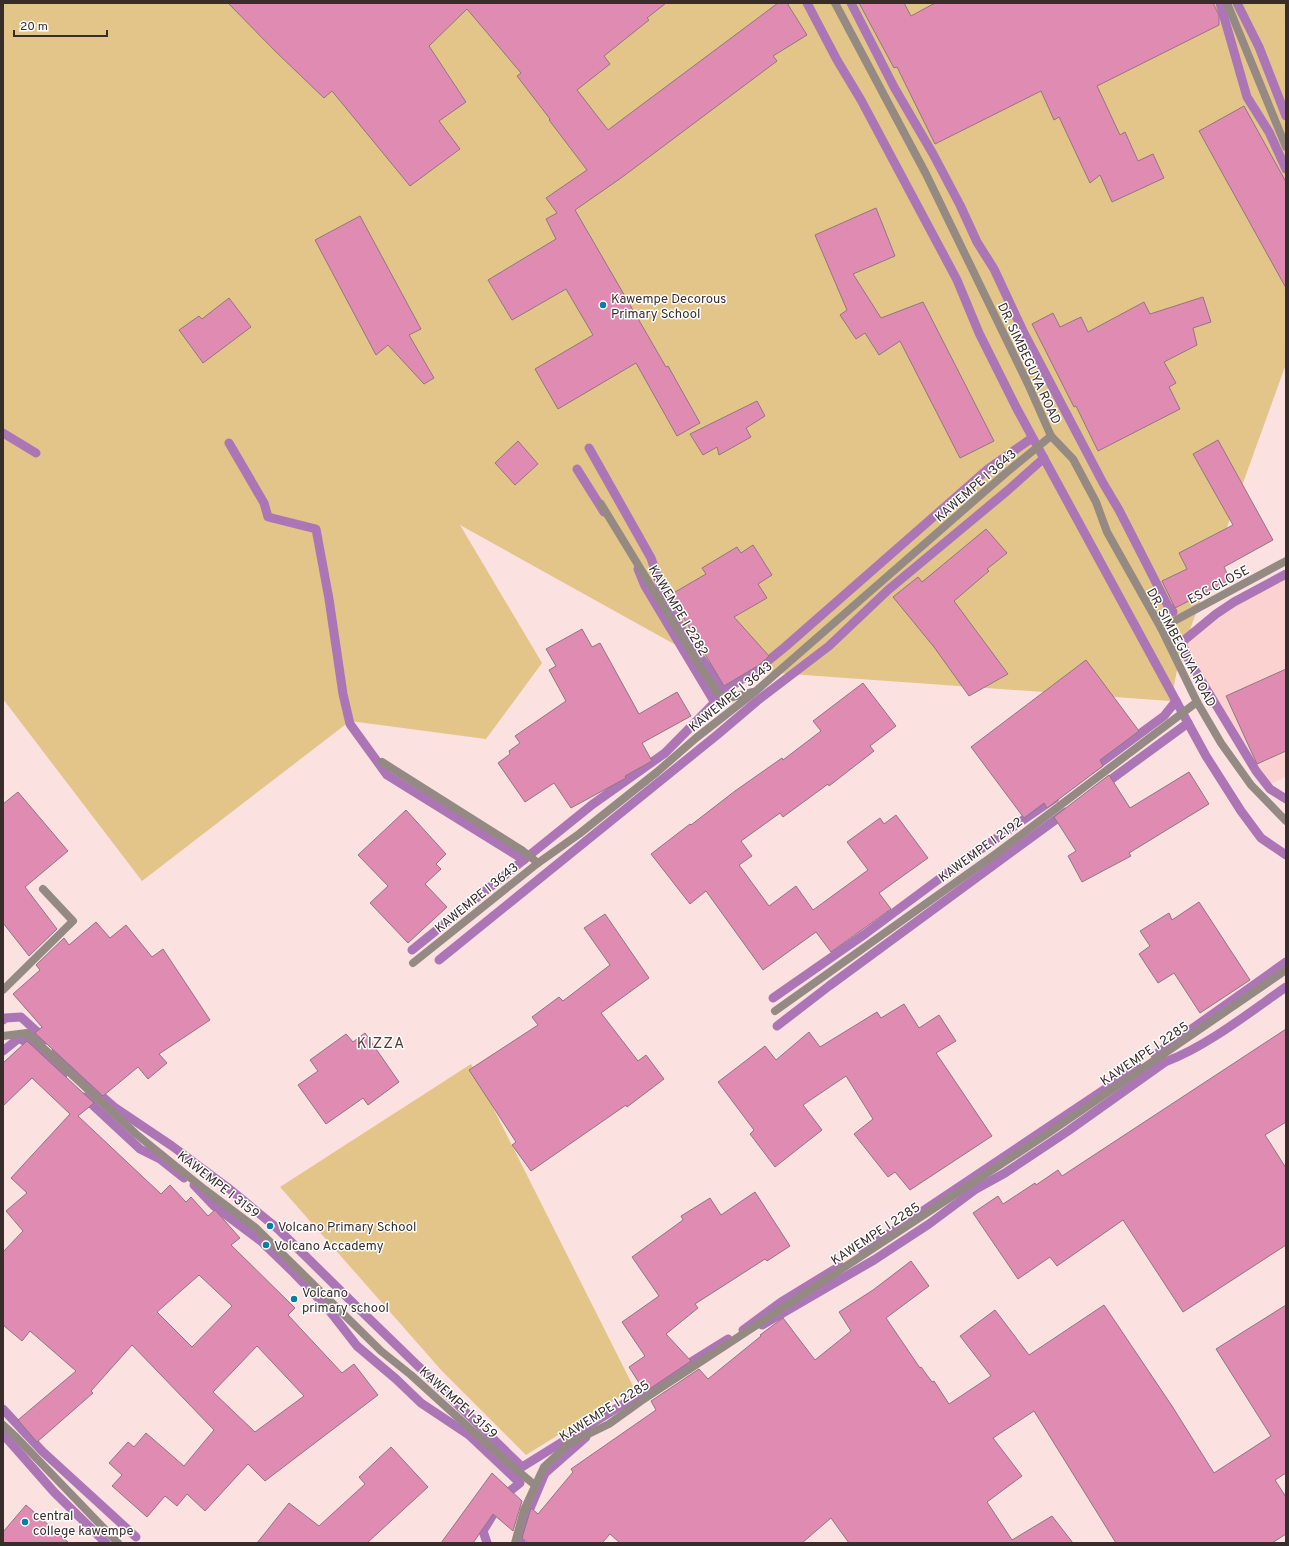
<svg xmlns="http://www.w3.org/2000/svg" width="1289" height="1546" viewBox="0 0 1289 1546" font-family="Overpass,sans-serif">
<style>
.built{fill:#fbd2d0}
.green{fill:#e3c489}
.lines{fill:none;stroke-linecap:round;stroke-linejoin:round}
.stream{stroke:#ac76b6;stroke-width:9}
.building{fill:#e08cb2;stroke:#907681;fill-rule:evenodd}
.street{stroke:#958a83;stroke-width:8}
.poi-dot{fill:#0a7ea6;stroke:#fff;stroke-width:1.5}
.labels{text-anchor:middle;stroke-width:3;stroke-linejoin:round;paint-order:stroke}
.poi-label{font-size:13px;fill:#392d2c;stroke:#fff;text-anchor:start}
.street-label{font-size:13px;fill:#392d2c;stroke:#fff}
.quarter-label{font-size:15px;letter-spacing:1px;fill:#523937;stroke:#fff}
</style>
<rect width="100%" height="100%" fill="#fbe1df"/>
<polygon class="built" points="1286,577 1286,777 1268,785 1184,643 1224,611"/>
<g class="green">
<polygon points="3,3 1286,3 1286,364 1179,660 1171,701 719,669 460,525 542,663 486,739 350,721 142,881 3,699"/>
<polygon points="471,1064 634,1388 526,1455 442,1371 280,1187"/>
</g>
<g class="lines">
<g class="stream">
<polyline points="807,3 837,60 861,100 957,280 979,333 1017,409 1206,756 1241,811 1261,838 1286,855"/>
<polyline points="851,3 894,87 933,154 960,205 977,242 994,269 1023,331 1103,483 1119,510 1168,606 1173,612"/>
<polyline points="1220,3 1247,97 1269,132 1286,169"/>
<polyline points="1237,3 1259,47 1286,116"/>
<polyline points="3,433 36,453"/>
<polyline points="229,443 264,503 268,517 316,529 329,599 343,694 350,724 387,775 524,860"/>
<polyline points="589,448 651,558 663,593 688,641 722,687 730,687"/>
<polyline points="577,469 604,512"/>
<polyline points="638,569 645,586 715,703"/>
<polyline points="1286,574 1234,602 1216,614 1182,642 1187,657 1256,771 1270,789 1286,799"/>
<polyline points="1092,769 1164,716 1176,701"/>
<polyline points="1102,786 1188,723"/>
<polyline points="412,950 593,804 665,753 730,687 758,669 785,647 988,469 1032,438"/>
<polyline points="439,960 717,735 757,701 829,646 888,590 1007,491 1044,458"/>
<polyline points="773,998 865,934 962,862 1055,798"/>
<polyline points="3,1020 5,1018 21,1017 46,1040"/>
<polyline points="777,1026 829,986 1066,812"/>
<polyline points="3,1051 19,1038 38,1049 63,1075"/>
<polyline points="56,1051 90,1086 114,1107 172,1146 227,1187 278,1229 352,1302 522,1467 728,1339"/>
<polyline points="1155,1055 1286,962"/>
<polyline points="84,1097 140,1149 160,1159 184,1178"/>
<polyline points="194,1185 214,1206 262,1242 294,1273 325,1305 357,1346 396,1379 421,1403 469,1435 520,1483 505,1495 483,1531 487,1543"/>
<polyline points="863,1251 1138,1067"/>
<path d="M762,1325L874,1260L929,1224L976,1189L1005,1173L1068,1131L1165,1062C1206,1047 1250,1012 1286,987"/>
<polyline points="743,1330 781,1302 840,1266"/>
<polyline points="3,1409 42,1451 136,1537"/>
<polyline points="3,1434 54,1492 106,1543"/>
<polyline points="521,1543 518,1537 545,1473 586,1437"/>
</g>
</g>
<g class="building">
<polygon points="228,3 666,3 647,18 649,20 604,56 610,64 577,90 608,130 778,3 787,3 807,35 773,56 777,61 621,178 575,210 666,367 668,366 700,423 677,436 636,363 558,409 535,369 593,335 566,289 512,320 488,280 556,239 546,219 557,213 546,198 587,170 549,120 550,119 517,76 521,73 467,9 429,46 466,102 439,121 460,149 410,186 332,91 324,98 275,51"/>
<polygon points="859,3 904,3 911,16 935,3 1213,3 1219,15 1219,25 1097,86 1120,135 1125,132 1138,161 1153,154 1164,178 1112,202 1100,175 1090,183 1059,117 1054,120 1041,91 935,144 897,67 894,68"/>
<polygon points="1244,106 1286,182 1286,288 1199,131"/>
<polygon points="876,208 895,256 853,274 881,318 923,302 994,441 960,458 900,341 879,355 865,333 856,339 840,315 847,310 815,235"/>
<polygon points="360,216 421,329 409,335 434,378 424,384 388,345 376,355 315,240"/>
<polygon points="1203,297 1211,322 1193,328 1197,345 1164,362 1176,383 1169,387 1180,409 1098,451 1076,406 1074,407 1032,324 1053,313 1060,327 1081,317 1088,332 1144,302 1150,314"/>
<polygon points="229,298 251,327 203,363 179,330 199,316 202,319"/>
<polygon points="757,401 765,416 746,428 751,437 719,455 717,447 703,455 690,434"/>
<polygon points="1218,440 1273,540 1224,567 1230,580 1175,608 1162,581 1187,569 1179,553 1233,525 1193,454"/>
<polygon points="518,441 538,464 515,485 495,463"/>
<polygon points="986,529 1007,553 987,569 989,571 954,601 1008,674 969,696 934,647 893,597 918,577 922,582"/>
<polygon points="753,545 772,575 758,584 767,598 734,617 769,656 759,665 724,686 670,595 706,574 702,568 737,547 741,553"/>
<polygon points="582,629 592,647 600,643 639,714 677,692 691,716 642,743 652,761 625,776 626,778 571,808 554,783 525,802 498,763 510,754 509,751 520,743 515,736 566,701 549,670 556,666 546,649"/>
<polygon points="1086,660 1139,731 1100,760 1103,766 1047,808 1044,803 1024,818 971,747"/>
<polygon points="1286,669 1286,751 1257,764 1226,696"/>
<polygon points="863,683 896,726 870,746 874,751 829,786 828,784 783,817 780,813 741,841 752,856 739,865 769,906 796,886 813,910 868,870 847,842 880,818 884,824 896,815 928,858 879,893 891,909 831,952 816,932 763,970 706,891 690,904 651,854 690,824 691,825 735,791 782,758 783,760 821,731 813,721"/>
<polygon points="1189,772 1209,804 1129,853 1131,856 1082,882 1068,856 1076,851 1054,817 1109,775 1130,808"/>
<polygon points="18,792 68,851 25,887 57,929 29,956 3,923 3,804"/>
<polygon points="406,810 446,854 436,864 441,869 425,884 447,907 408,943 370,903 388,886 358,855"/>
<polygon points="1199,902 1250,980 1200,1013 1174,973 1158,983 1139,954 1150,946 1140,931 1169,913 1172,920"/>
<polygon points="605,914 649,978 601,1013 638,1061 646,1055 664,1079 627,1107 626,1105 531,1171 512,1145 516,1142 469,1070 538,1025 532,1017 559,997 563,1001 610,965 584,928"/>
<polygon points="96,922 110,938 126,925 152,957 163,949 210,1020 159,1054 167,1063 148,1079 138,1067 103,1096 35,1033 42,1027 13,994 40,970 36,965 64,938 69,945"/>
<polygon points="904,1004 919,1028 939,1015 956,1041 936,1053 992,1136 910,1190 895,1172 888,1177 854,1134 873,1119 846,1076 803,1105 822,1130 775,1167 750,1134 754,1130 718,1082 765,1046 776,1060 809,1032 820,1047 877,1012 881,1018"/>
<polygon points="1286,1029 1286,1122 1265,1135 1286,1168 1286,1245 1183,1312 1123,1220 1057,1266 1050,1257 1018,1279 973,1213 998,1196 1003,1204 1035,1183 1036,1185 1058,1170 1062,1176"/>
<polygon points="365,1033 399,1082 368,1105 363,1098 326,1124 298,1085 318,1071 310,1060 346,1034 353,1042"/>
<path d="M27,1041L94,1103L78,1116L161,1194L170,1185L186,1202L191,1197L208,1216L215,1210L240,1238L231,1245L295,1308L288,1315L342,1373L354,1364L378,1395L265,1481L248,1464L205,1511L187,1494L177,1506L165,1496L147,1517L112,1486L122,1475L109,1463L128,1442L134,1447L146,1433L184,1466L214,1430L132,1345L91,1391L93,1393L37,1442L18,1420L76,1371L30,1331L22,1341L3,1325V1252L23,1231L6,1211L27,1193L11,1178L70,1114L32,1078L3,1106V1063ZM199,1275L232,1306L192,1347L157,1312ZM257,1346L304,1396L255,1432L213,1392Z"/>
<polygon points="755,1192 790,1246 767,1261 765,1259 695,1304 698,1308 666,1334 691,1361 645,1392 629,1367 645,1356 622,1322 659,1296 632,1257 683,1220 681,1216 710,1198 721,1215"/>
<polygon points="911,1261 929,1286 886,1318 920,1368 921,1367 932,1382 934,1381 949,1404 991,1376 960,1336 995,1310 1029,1355 1104,1305 1172,1406 1214,1473 1271,1436 1216,1349 1286,1305 1286,1473 1275,1480 1286,1497 1286,1534 1272,1543 1116,1543 1034,1411 993,1438 1022,1476 987,1502 1012,1540 1052,1516 1073,1543 849,1543 831,1518 802,1543 620,1543 610,1534 602,1543 528,1543 522,1538 531,1508 538,1514 573,1472 571,1469 656,1410 651,1401 699,1369 708,1379 761,1336 760,1335 783,1318 815,1360 851,1331 839,1312 873,1290"/>
<polygon points="391,1447 428,1487 367,1543 257,1543 289,1503 319,1526 365,1484 359,1477"/>
<polygon points="492,1473 522,1501 513,1531 493,1514 473,1543 441,1543"/>
<polygon points="26,1505 69,1543 3,1543 3,1532"/>
</g>
<g class="lines">
<g class="street">
<polyline points="835,3 926,174 1028,384 1051,436 1073,459 1096,502 1107,532 1161,628 1197,702 1221,743 1251,785 1286,821"/>
<polyline points="1227,3 1286,147"/>
<polyline points="601,504 701,668 718,693 725,699 753,692"/>
<polyline points="1161,628 1286,561"/>
<polyline points="382,762 523,851 538,863"/>
<polyline points="413,963 538,863 579,834 657,772 696,738 756,691 1007,472 1051,436"/>
<polyline points="3,990 73,921 43,889"/>
<polyline points="775,1011 997,853 1197,702"/>
<polyline points="3,1036 27,1033 136,1134 204,1189 256,1228 381,1351 411,1375 507,1462 536,1486"/>
<polyline points="3,1425 17,1438 118,1543"/>
<polyline points="515,1543 524,1510 544,1467 570,1443 609,1424 641,1401 1050,1132 1286,970"/>
</g>
</g>
<g class="poi-dot">
<circle cx="603" cy="305" r="4"/>
<circle cx="270" cy="1226" r="4"/>
<circle cx="266" cy="1245" r="4"/>
<circle cx="294" cy="1299" r="4"/>
<circle cx="25" cy="1522" r="4"/>
</g>
<g class="labels">
<g class="poi-label">
<text x="611" y="303">Kawempe Decorous<tspan x="611" dy="15">Primary School</tspan></text>
<text x="278" y="1231">Volcano Primary School</text>
<text x="274" y="1250">Volcano Accademy</text>
<text x="302" y="1297">Volcano<tspan x="302" dy="15">primary school</tspan></text>
<text x="33" y="1520">central<tspan x="33" dy="15">college kawempe</tspan></text>
</g>
<g class="street-label">
<text transform="translate(1030 363) rotate(65)" y="5">DR. SIMBEGUYA ROAD</text>
<text transform="translate(975 485) rotate(-41)" y="5">KAWEMPE I 3643</text>
<text transform="translate(1218 584) rotate(-28)" y="5">ESC CLOSE</text>
<text transform="translate(679 610) rotate(59)" y="5">KAWEMPE I 2282</text>
<text transform="translate(1182 647) rotate(62)" y="5">DR. SIMBEGUYA ROAD</text>
<text transform="translate(730 696) rotate(-39)" y="5">KAWEMPE I 3643</text>
<text transform="translate(980 849) rotate(-36)" y="5">KAWEMPE I 2192</text>
<text transform="translate(476 897) rotate(-39)" y="5">KAWEMPE I 3643</text>
<text transform="translate(1144 1053) rotate(-34)" y="5">KAWEMPE I 2285</text>
<text transform="translate(219 1184) rotate(38)" y="5">KAWEMPE I 3159</text>
<text transform="translate(875 1233) rotate(-33)" y="5">KAWEMPE I 2285</text>
<text transform="translate(459 1402) rotate(42)" y="5">KAWEMPE I 3159</text>
<text transform="translate(604 1410) rotate(-32)" y="5">KAWEMPE I 2285</text>
</g>
<g class="quarter-label">
<text x="381" y="1048">KIZZA</text>
</g>
</g>
<rect width="1289" height="1546" fill="none" stroke="#392d2c" stroke-width="8"/>
<path d="M14 30v6h93v-6" fill="none" stroke="#392d2c" stroke-width="2"/>
<text x="20" y="30" font-size="12" fill="#392d2c" stroke="#ffffff" stroke-width="3" paint-order="stroke">20 m</text>
</svg>
